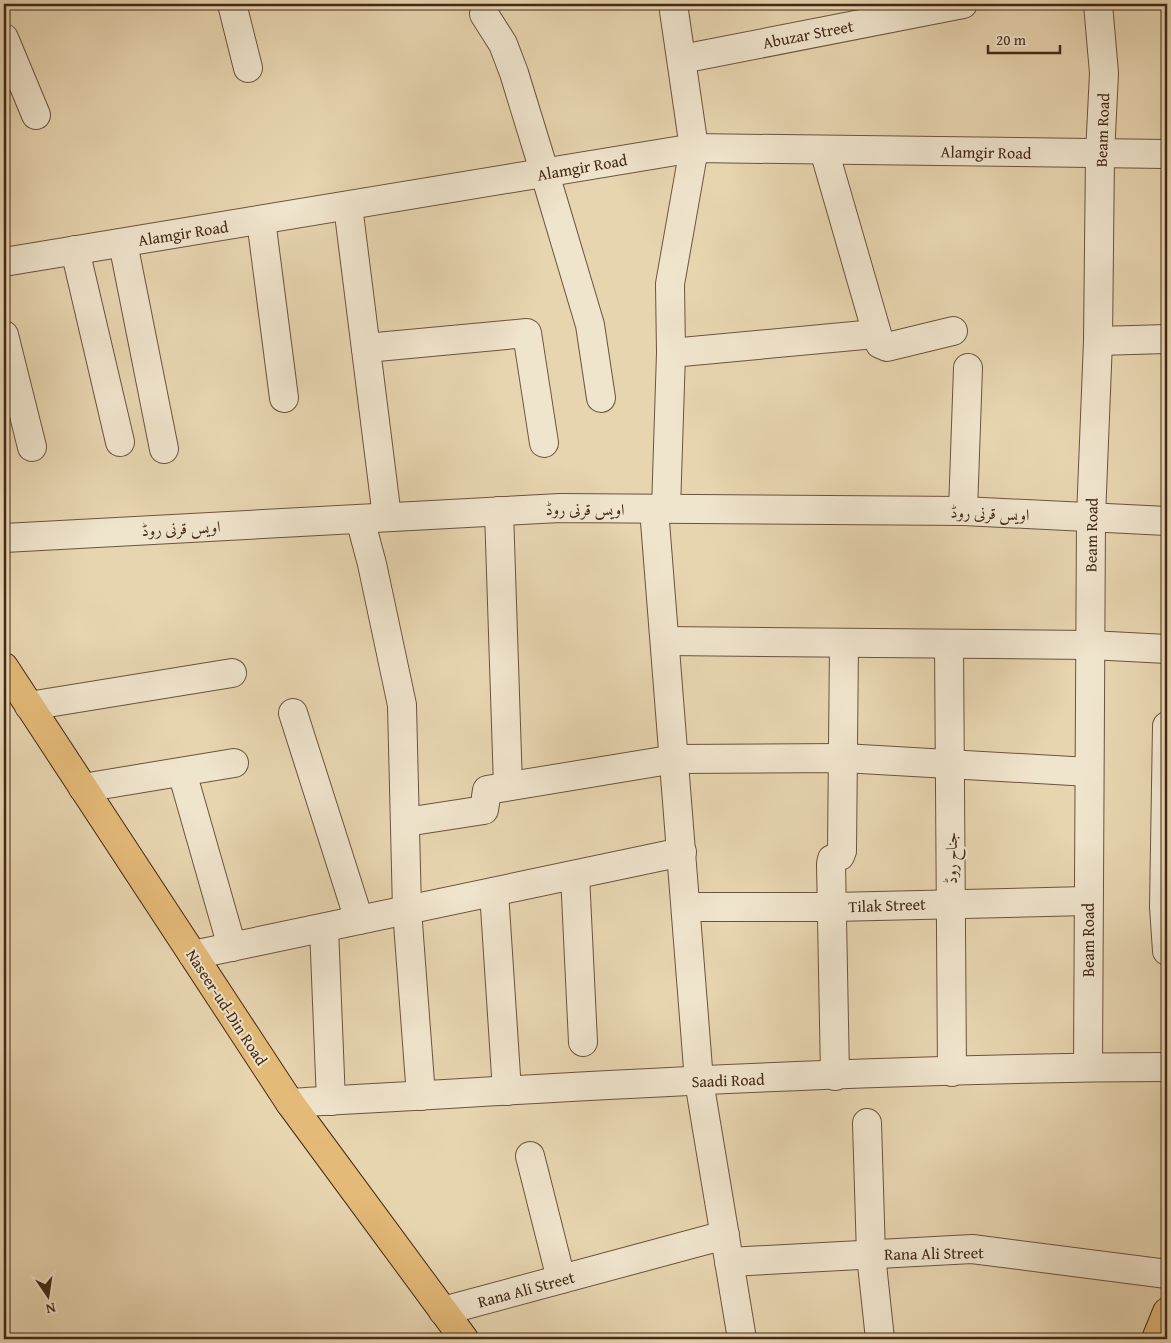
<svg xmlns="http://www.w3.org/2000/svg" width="1171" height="1343" viewBox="0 0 1171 1343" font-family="'Gentium Book Plus',Amiri,serif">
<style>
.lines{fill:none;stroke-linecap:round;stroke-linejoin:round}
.minor-casing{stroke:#6c533d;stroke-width:30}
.major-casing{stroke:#432817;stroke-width:30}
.minor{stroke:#efe4cc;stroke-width:28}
.major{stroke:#e4ba78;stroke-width:28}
.labels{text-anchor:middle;stroke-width:4;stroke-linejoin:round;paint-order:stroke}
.street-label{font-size:16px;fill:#432817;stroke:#efe4cc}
</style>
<rect width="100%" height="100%" fill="#e7d5b0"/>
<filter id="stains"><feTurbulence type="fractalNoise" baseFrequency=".004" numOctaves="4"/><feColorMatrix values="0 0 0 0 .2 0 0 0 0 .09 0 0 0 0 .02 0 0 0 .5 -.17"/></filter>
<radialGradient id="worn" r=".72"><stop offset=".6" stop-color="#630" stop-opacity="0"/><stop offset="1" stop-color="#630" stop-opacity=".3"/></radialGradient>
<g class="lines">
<defs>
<g id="minor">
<polyline points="232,4 248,68"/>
<polyline points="484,14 503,44 514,73 545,174 590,325 601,398"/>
<polyline points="4,38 36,115"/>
<polyline points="682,59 963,4"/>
<polyline points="824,150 880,344 887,347 953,331"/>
<polyline points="348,206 387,517"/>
<polyline points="261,220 284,398"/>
<polyline points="123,243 164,449"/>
<polyline points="75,250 120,442"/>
<polyline points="4,262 694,148 1167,154"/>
<polyline points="4,335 32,447"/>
<polyline points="1098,341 1167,339"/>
<polyline points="366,348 527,333 544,443"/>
<polyline points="671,353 875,334"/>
<polyline points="654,509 699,1081 742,1339"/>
<polyline points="666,509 671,353 670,284 694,148 673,4"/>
<polyline points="499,511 508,786"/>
<polyline points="963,511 968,368"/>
<polyline points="360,519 372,564 402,705 407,910 421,1096"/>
<polyline points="4,538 560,508 963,511 1167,521"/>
<polyline points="665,641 1090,645 1167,649"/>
<polyline points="949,644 952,1072"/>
<polyline points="29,706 232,673"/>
<polyline points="293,713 359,920"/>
<polyline points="1167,726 1164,907 1167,951"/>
<polyline points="182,772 232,947"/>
<polyline points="83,788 234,763"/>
<polyline points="406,822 484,810 487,790 675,759 843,758 1089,772"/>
<polyline points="575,875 583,1042"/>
<polyline points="494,892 507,1091"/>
<polyline points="686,907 833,907 1087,901"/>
<polyline points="324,928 331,1101"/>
<polyline points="193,955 682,852"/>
<polyline points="1088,1067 1091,517 1098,341 1100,154 1104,73 1098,4"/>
<polyline points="835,1076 831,864 832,859 840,856 842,851 844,643"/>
<path d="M290,1103C582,1086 875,1068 1167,1067"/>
<polyline points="867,1123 871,1255 880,1339"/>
<polyline points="530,1156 561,1279"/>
<polyline points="729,1262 972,1249 1167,1274"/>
<polyline points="443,1311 725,1235"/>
</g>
<g id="major">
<polyline points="4,667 290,1103 464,1339"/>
<polyline points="1156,1339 1167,1312"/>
</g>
</defs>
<use href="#minor" class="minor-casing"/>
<use href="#major" class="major-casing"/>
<use href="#minor" class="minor"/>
<use href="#major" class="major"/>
</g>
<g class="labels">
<g class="street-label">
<text transform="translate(808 34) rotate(-11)" y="6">Abuzar Street</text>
<text transform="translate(1102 130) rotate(-88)" y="6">Beam Road</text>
<text transform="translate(986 152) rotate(1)" y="6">Alamgir Road</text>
<text transform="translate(582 167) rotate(-10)" y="6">Alamgir Road</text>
<text transform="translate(183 233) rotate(-9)" y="6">Alamgir Road</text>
<text x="585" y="515">اویس قرنی روڈ</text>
<text transform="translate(990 513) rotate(2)" y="6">اویس قرنی روڈ</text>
<text transform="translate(181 528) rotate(-3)" y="6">اویس قرنی روڈ</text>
<text transform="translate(1091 535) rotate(-89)" y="6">Beam Road</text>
<text transform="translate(951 858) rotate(-90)" y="6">جناح روڈ</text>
<text transform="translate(887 905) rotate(-2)" y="6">Tilak Street</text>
<text transform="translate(1088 940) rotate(-90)" y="6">Beam Road</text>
<text transform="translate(227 1007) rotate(57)" y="6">Naseer-ud-Din Road</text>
<text transform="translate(728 1080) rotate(-2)" y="6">Saadi Road</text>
<text transform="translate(934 1253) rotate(-1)" y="6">Rana Ali Street</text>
<text transform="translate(526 1289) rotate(-15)" y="6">Rana Ali Street</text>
</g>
</g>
<rect width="1171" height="1343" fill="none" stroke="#e7d5b0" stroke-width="20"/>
<rect x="5" y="5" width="1161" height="1333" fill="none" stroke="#432817" stroke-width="2.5"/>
<rect x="10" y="10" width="1151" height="1323" fill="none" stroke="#432817"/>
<g transform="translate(48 1296) rotate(167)" stroke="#efe4cc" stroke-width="4" paint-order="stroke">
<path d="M0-4L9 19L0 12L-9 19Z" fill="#432817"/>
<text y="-8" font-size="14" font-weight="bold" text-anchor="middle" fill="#432817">N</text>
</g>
<path d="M988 45v8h72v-8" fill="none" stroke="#432817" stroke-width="2.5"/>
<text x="996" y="45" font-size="15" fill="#432817" stroke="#efe4cc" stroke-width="4" paint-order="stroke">20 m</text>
<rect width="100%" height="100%" filter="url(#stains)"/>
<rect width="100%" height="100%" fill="url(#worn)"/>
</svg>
